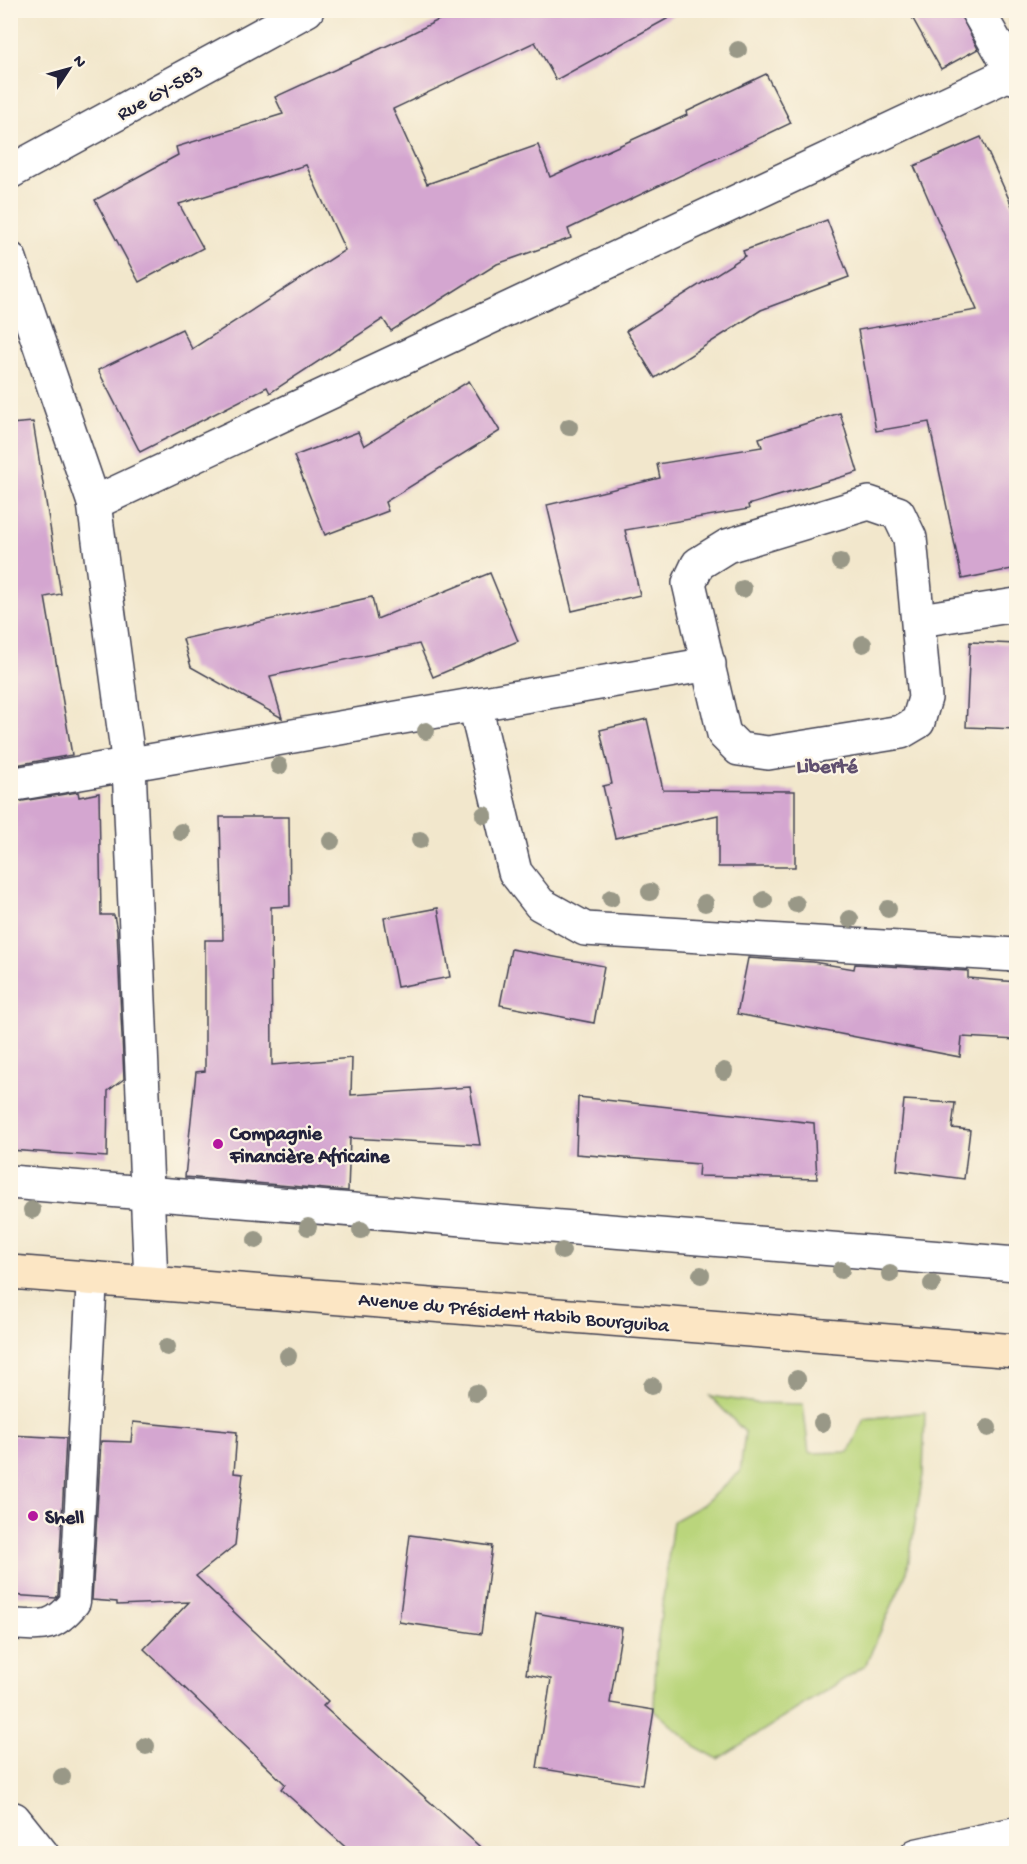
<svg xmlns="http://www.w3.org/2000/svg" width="1027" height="1864" viewBox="0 0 1027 1864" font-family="'Gochi Hand',sans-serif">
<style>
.pitch{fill:#bad57b;stroke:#6e7c5b;stroke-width:1.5}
.building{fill:#d4a6d0}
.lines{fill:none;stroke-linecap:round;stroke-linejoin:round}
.service-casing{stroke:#414051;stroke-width:33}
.minor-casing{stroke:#414051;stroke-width:36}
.secondary-casing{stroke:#414051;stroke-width:36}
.service{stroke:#fff;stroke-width:30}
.minor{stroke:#fff;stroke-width:33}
.secondary{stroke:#fce6c4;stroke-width:33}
.tree{fill:#999887}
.poi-dot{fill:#b5179e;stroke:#fcf5e5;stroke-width:2}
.labels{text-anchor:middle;stroke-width:4.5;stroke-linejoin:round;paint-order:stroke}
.street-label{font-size:20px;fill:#22223b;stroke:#fcf5e5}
.poi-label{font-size:20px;font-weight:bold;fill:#22223b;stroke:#fcf5e5;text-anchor:start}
.neighbourhood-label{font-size:21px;font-weight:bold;fill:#60506f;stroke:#fcf5e5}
</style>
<rect width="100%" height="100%" fill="#fcf5e5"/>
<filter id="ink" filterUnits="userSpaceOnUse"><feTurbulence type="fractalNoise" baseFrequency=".0167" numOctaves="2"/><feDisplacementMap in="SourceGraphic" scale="12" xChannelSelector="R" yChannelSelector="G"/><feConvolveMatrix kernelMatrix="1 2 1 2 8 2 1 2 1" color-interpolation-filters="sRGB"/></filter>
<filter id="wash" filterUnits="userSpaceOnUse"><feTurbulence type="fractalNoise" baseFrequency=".008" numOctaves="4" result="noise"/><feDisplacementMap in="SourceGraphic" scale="24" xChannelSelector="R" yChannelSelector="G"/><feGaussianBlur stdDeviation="1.35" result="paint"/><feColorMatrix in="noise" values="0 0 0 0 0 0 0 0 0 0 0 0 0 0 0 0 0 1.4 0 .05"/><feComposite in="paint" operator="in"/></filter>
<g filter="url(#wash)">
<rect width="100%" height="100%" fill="#f2e7cc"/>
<polygon class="pitch" points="710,1396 756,1403 803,1404 809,1453 849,1452 864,1419 925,1412 923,1475 907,1572 865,1666 718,1759 696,1747 654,1710 656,1652 673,1521 702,1505 740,1472 745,1432"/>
<g id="blocks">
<g class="building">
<polygon points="459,10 683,10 556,80 535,42 393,109 427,184 538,145 550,177 687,115 686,112 766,74 791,123 568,229 571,238 497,264 391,331 383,319 270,393 267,387 140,452 98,370 182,329 192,349 345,250 306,165 179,204 203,248 139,282 95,200 178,155 176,147 283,114 275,97 406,37 406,36"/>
<polygon points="908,10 958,10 978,49 941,69"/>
<polygon points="981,137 1017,217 1017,568 962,579 929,422 876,431 858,330 977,310 914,166"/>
<polygon points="827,220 849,277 761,310 655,378 626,331 745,256 743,251"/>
<polygon points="469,381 500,431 385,502 388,511 325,535 294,456 358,432 364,446"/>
<polygon points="840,413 858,472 748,505 749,509 625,530 640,595 572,611 547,505 660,478 657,464 762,447 759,438"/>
<polygon points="33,422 61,594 45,597 72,755 10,766 10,424"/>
<polygon points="490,573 518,641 433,677 419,644 270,676 282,718 191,667 183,639 372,597 377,619"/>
<polygon points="970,642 1017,644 1017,729 966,727"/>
<polygon points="647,719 663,790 795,791 795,867 718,867 718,815 615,838 603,786 612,784 600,730"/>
<polygon points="78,792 79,797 99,793 101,915 114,915 117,931 124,1079 108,1091 107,1157 10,1150 10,803"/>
<polygon points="220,817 289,817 290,906 271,907 272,1065 352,1058 351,1095 470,1087 480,1145 350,1138 348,1191 185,1177 196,1072 205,1071 205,940 223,940"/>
<polygon points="438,908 450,977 397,987 384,918"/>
<polygon points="511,949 604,966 594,1023 500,1005"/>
<polygon points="748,958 813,962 854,969 855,964 968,971 968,978 1017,982 1017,1040 962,1037 960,1057 737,1014"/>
<polygon points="578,1097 814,1123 817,1179 698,1176 699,1164 576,1154"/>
<polygon points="904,1100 955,1103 952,1128 970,1130 964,1179 897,1170"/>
<polygon points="133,1422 237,1432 234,1473 243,1474 235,1545 196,1576 328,1701 323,1706 488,1854 353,1854 281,1789 285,1784 144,1649 189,1602 117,1605 117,1602 92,1600 101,1441 131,1442"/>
<polygon points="10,1435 66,1438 58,1595 56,1598 10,1595"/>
<polygon points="410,1535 492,1546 481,1634 399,1622"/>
<polygon points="536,1613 622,1628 610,1703 654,1710 642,1785 537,1768 551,1679 526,1674"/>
</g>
</g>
</g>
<g filter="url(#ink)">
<use href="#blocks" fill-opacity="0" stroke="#414051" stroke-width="1.5"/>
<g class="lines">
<defs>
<g id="service">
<path d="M10,1624C43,1626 53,1629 75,1602L92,1277"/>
<polyline points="916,1854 1016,1832"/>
</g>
<g id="minor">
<polyline points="977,10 1016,78"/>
<polyline points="10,172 307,10"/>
<polyline points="10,259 94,503 129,766 151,1282"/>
<polyline points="94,503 1013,72"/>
<polygon points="869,503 898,513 910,538 925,698 918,722 901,732 768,753 739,749 724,734 689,583 698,564 727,546"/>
<polyline points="920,620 1016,605"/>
<polyline points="475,705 515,872 540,904 585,929 1016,955"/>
<polyline points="10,785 709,664"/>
<polyline points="10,1182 1016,1264"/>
<polyline points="14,1819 42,1854"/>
</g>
<polyline id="secondary" points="10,1272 1016,1351"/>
</defs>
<use href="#service" class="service-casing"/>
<use href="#minor" class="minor-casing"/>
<use href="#secondary" class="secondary-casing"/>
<use href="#service" class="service"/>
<use href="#minor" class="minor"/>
<use href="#secondary" class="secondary"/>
</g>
<g class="tree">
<circle cx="738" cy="50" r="9"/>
<circle cx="569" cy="427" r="9"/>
<circle cx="840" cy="562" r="9"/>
<circle cx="743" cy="589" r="9"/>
<circle cx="863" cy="644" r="9"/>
<circle cx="426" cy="731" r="9"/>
<circle cx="279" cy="766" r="9"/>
<circle cx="484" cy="815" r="9"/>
<circle cx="181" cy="832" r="9"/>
<circle cx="420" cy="840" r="9"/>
<circle cx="331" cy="841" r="9"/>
<circle cx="650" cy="892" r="9"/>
<circle cx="611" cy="898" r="9"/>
<circle cx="764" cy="900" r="9"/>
<circle cx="705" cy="903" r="9"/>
<circle cx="796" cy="904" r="9"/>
<circle cx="888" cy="909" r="9"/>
<circle cx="850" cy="919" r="9"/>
<circle cx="724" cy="1071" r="9"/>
<circle cx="32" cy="1210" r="9"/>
<circle cx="308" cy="1227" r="9"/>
<circle cx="361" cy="1230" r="9"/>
<circle cx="256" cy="1240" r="9"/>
<circle cx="562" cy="1251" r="9"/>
<circle cx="841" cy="1270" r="9"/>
<circle cx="890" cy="1274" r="9"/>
<circle cx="701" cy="1275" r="9"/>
<circle cx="932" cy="1284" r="9"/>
<circle cx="167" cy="1347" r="9"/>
<circle cx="288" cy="1356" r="9"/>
<circle cx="797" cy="1379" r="9"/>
<circle cx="652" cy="1386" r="9"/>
<circle cx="476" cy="1393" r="9"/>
<circle cx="822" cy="1423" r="9"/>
<circle cx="988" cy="1428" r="9"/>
<circle cx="146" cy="1746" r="9"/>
<circle cx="62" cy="1777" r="9"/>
</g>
</g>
<g class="poi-dot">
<circle cx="218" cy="1144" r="6"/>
<circle cx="33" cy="1516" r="6"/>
</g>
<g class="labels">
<g class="street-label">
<text transform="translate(159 91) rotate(-29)" y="7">Rue GY-583</text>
<text transform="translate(514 1311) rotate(5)" y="7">Avenue du Président Habib Bourguiba</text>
</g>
<g class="poi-label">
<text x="230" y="1139">Compagnie<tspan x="230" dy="23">Financière Africaine</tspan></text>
<text x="45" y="1523">Shell</text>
</g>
<g class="neighbourhood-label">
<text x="827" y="772">Liberté</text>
</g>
</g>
<rect width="1027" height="1864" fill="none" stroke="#fcf5e5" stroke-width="36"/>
<g transform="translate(69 69) rotate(54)" stroke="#fcf5e5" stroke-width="4.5" paint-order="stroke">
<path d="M0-4.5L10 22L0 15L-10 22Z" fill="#22223b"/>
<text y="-9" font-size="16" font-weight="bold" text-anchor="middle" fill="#22223b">N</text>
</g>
</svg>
